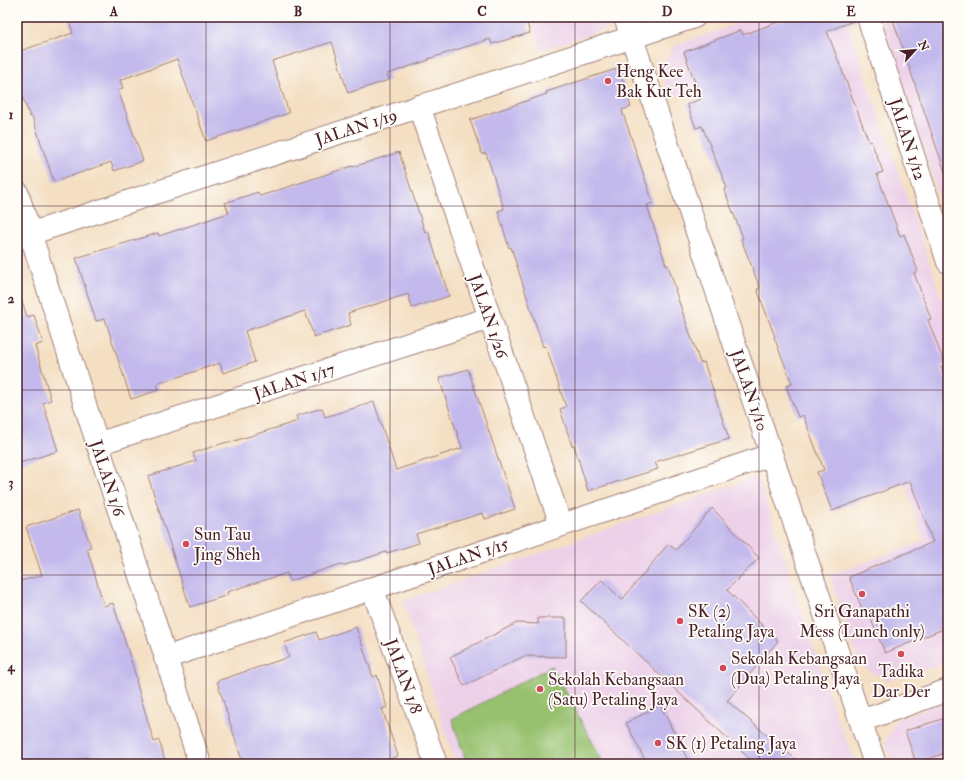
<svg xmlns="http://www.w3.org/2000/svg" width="965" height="781" viewBox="0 0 965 781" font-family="'IM FELL Double Pica',serif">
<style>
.built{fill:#edd1e9}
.green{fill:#97c16e;stroke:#70704c}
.building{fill:#c3b9ec}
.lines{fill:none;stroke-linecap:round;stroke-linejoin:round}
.minor-casing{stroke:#9f7f77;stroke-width:24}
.minor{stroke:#fff;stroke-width:22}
.grid{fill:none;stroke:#4a1f2b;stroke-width:1;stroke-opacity:0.55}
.poi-dot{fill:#d1495b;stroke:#fdfcf7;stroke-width:1.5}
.labels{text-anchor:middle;stroke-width:3.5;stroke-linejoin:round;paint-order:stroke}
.poi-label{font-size:17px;fill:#4a1f2b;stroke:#fdfcf7;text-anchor:start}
.street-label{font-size:17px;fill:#4a1f2b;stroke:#fdfcf7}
.neatline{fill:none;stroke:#4a1f2b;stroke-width:1.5}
.grid-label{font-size:13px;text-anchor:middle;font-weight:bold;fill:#4a1f2b}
</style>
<rect width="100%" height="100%" fill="#fdfcf7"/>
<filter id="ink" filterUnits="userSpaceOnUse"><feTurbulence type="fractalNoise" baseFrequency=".025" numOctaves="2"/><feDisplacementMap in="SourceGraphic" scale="8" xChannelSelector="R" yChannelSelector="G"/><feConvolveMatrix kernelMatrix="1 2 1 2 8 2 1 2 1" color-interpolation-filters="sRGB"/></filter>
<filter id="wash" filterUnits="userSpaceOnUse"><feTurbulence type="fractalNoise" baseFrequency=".012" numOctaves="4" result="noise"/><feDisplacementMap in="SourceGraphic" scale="16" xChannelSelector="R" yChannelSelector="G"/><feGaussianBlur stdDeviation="0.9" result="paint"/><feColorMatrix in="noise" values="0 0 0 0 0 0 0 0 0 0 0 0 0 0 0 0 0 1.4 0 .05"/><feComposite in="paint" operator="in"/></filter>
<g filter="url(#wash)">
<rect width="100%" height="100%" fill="#f4dfc3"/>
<g class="built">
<polygon points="531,17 609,17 612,27 541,50"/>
<polygon points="756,17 845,17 948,317 948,662 888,681 859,665 830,575 924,541 766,66 670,97 660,68 674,46"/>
<polygon points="881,17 948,17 948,224"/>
<polygon points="758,476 838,722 857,764 456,764 403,601"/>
<polygon points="948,701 948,764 892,764 885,743 896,719"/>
</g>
<polygon class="green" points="552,666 604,764 467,764 452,719"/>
<g id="blocks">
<g class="building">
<polygon points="80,17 525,17 530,33 492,44 490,39 428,59 429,60 387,74 389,80 348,93 332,42 272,61 289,113 206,141 177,59 120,80 123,88 118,90 143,161 114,171 111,162 54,182 32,116 30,117 19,87 23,86 17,68 17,52 73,33 69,21"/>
<polygon points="791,17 856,17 856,20 827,31 869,142 871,141 883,172 877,174 900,236 904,234 918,271 914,273 931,319 928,320 945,365 941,366 948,385 948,627 885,653 867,610 863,611 849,577 933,542 910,481 832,511 817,472 824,470 803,415 798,417 786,386 792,384 774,337 775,337 757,289 760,288 741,239 743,238 724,189 727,188 702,126 696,128 687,104 701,99 684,52 741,30 743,35"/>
<polygon points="892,17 948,17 948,171 945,172"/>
<polygon points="619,68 631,107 622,110 653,203 647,205 666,265 668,265 676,290 675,290 700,363 704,362 729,439 655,462 658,469 588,491 574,445 572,446 560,409 566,407 546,346 543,347 511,247 509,248 498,211 504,209 486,153 482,154 470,120 547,94 546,92"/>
<polygon points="399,152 425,232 428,231 449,296 412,308 408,294 348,313 351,325 314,337 305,311 245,331 255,362 223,373 220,363 157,384 159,390 131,399 105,319 96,321 76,258 158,233 159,236 229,213 225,203 258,192 260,196 352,166 353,167"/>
<polygon points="22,301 27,317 34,315 43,343 35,346 51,400 43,403 58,451 17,464 17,302"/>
<polygon points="468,369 515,509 485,519 483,513 416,534 419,543 387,553 386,552 342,566 341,564 290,581 287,573 227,592 228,595 190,607 148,476 196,461 193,453 227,442 228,443 298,421 296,416 322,408 325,417 374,402 396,470 462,448 439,378"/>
<polygon points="712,508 759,558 727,590 778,641 727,701 801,764 755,764 581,601 602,580 622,600 668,544 676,550"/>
<polygon points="78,510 91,547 87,548 104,606 113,603 137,680 136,681 154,742 159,740 166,764 89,764 87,757 65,764 17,764 17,582 42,575 26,527"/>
<polygon points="538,618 566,618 566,657 524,656 464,686 450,657 517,623 538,624"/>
<polygon points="356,627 373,677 377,675 387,707 382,709 398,756 375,764 243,764 217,681 289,657 284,643 316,632 319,640"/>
<polygon points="660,705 690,764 647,764 626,723"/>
<polygon points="948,717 948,752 916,763 905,731"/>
</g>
</g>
</g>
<g filter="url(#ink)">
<use href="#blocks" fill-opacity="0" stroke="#9f7f77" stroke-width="1"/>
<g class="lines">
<defs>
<g id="minor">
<polyline points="625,17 875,764"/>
<polyline points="868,17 948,262"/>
<polyline points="419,106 490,318 561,525"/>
<polyline points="17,192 200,764"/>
<polyline points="17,238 694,17"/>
<polyline points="97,444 490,318"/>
<polyline points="372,588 436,764"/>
<polyline points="165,658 771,455"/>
<polyline points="861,721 948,690"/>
</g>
</defs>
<use href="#minor" class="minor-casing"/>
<use href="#minor" class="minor"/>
</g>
</g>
<path class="grid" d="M206,17V764M390,17V764M575,17V764M759,17V764M17,206H948M17,390H948M17,575H948"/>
<g class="poi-dot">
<circle cx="608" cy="81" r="4"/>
<circle cx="186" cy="544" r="4"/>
<circle cx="862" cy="594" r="4"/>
<circle cx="680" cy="621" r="4"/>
<circle cx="901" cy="654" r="4"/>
<circle cx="723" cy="668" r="4"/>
<circle cx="540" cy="689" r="4"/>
<circle cx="658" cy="743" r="4"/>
</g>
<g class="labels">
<g class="poi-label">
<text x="616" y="77">Heng Kee<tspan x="616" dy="20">Bak Kut Teh</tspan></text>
<text x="194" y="540">Sun Tau<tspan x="194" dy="20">Jing Sheh</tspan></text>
<text x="688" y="617">SK (2)<tspan x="688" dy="20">Petaling Jaya</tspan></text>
<text x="862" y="617" text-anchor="middle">Sri Ganapathi<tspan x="862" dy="20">Mess (Lunch only)</tspan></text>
<text x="731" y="664">Sekolah Kebangsaan<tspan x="731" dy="20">(Dua) Petaling Jaya</tspan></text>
<text x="901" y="677" text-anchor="middle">Tadika<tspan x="901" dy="20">Dar Der</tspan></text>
<text x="548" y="685">Sekolah Kebangsaan<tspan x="548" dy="20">(Satu) Petaling Jaya</tspan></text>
<text x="666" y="749">SK (1) Petaling Jaya</text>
</g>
<g class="street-label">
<text transform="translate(356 127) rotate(-18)" y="6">JALAN 1/19</text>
<text transform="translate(908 139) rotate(72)" y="6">JALAN 1/12</text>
<text transform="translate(489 316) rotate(71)" y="6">JALAN 1/26</text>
<text transform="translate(294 381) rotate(-18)" y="6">JALAN 1/17</text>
<text transform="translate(750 390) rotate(71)" y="6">JALAN 1/10</text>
<text transform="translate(108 478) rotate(72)" y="6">JALAN 1/6</text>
<text transform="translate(468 556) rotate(-19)" y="6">JALAN 1/15</text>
<text transform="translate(404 676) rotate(70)" y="6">JALAN 1/8</text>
</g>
</g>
<rect width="965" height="781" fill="none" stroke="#fdfcf7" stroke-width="44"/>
<g transform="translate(915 50) rotate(63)" stroke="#fdfcf7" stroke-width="3" paint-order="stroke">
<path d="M0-3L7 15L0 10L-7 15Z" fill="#4a1f2b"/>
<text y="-6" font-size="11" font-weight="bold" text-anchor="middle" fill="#4a1f2b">N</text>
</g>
<rect x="22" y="22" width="921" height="737" class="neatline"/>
<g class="grid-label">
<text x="114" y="16">A</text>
<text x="298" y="16">B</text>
<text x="482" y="16">C</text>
<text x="667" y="16">D</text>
<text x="851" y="16">E</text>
<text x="11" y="119">1</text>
<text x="11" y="303">2</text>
<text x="11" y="487">3</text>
<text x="11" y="671">4</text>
</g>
</svg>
